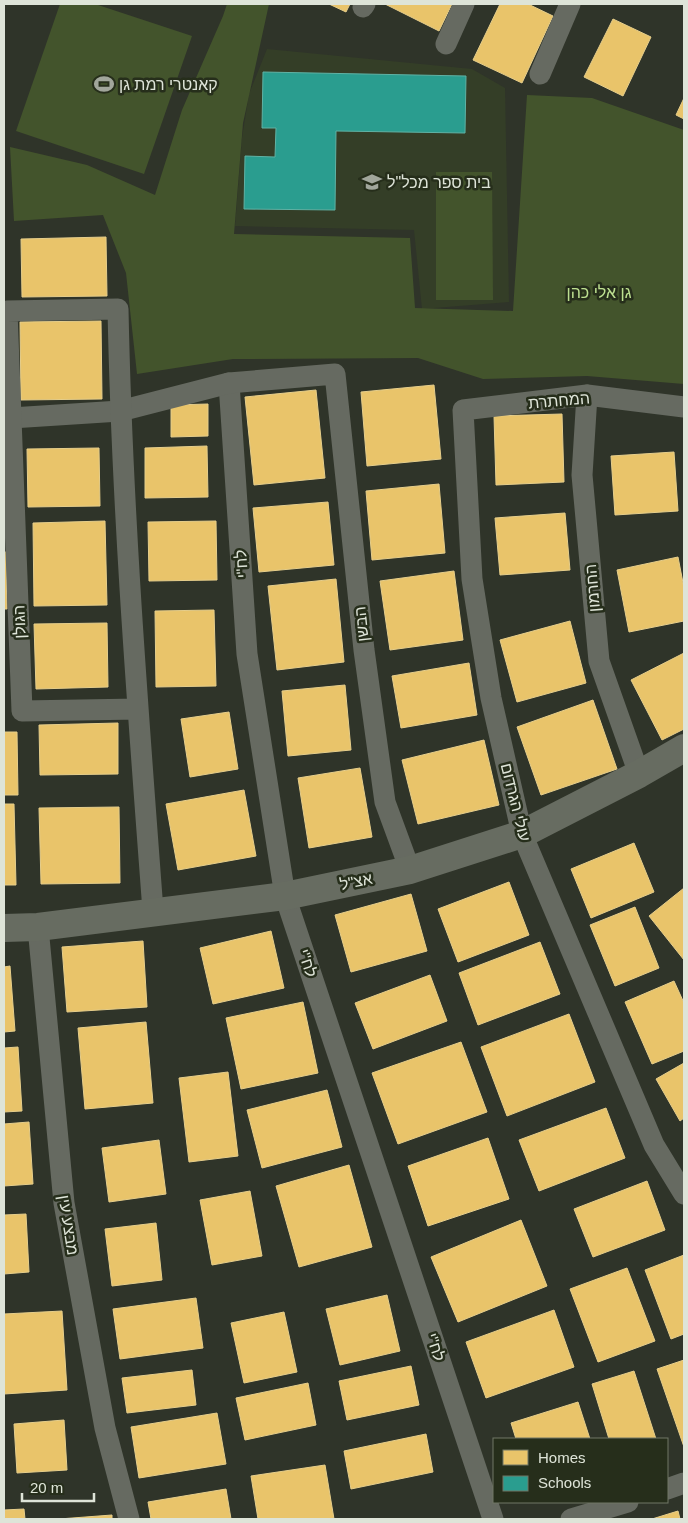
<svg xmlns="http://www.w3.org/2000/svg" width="688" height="1523" viewBox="0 0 688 1523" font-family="Helvetica,Heebo,sans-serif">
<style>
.built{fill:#343e27}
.green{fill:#43542c}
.homes{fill:#e9c46a;stroke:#e6ce8b}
.schools{fill:#2a9d8f;stroke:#60b2a5}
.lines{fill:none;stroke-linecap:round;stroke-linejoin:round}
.street{stroke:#666a61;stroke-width:21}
.secondary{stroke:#676c61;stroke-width:28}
.labels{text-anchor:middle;stroke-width:5;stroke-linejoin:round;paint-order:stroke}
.poi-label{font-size:16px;fill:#dee4d8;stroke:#262e1b;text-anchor:start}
.park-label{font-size:16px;fill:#bde090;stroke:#262e1b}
.street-label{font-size:16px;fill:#dee4d8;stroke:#262e1b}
</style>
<rect width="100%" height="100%" fill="#2f3429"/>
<polygon class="built" points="267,49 472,69 505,88 509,302 422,309 414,230 235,226 242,138 249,94"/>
<g class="green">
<polygon points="60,4 95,4 192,36 144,174 16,131"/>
<polygon points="227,4 269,4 243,123 234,234 410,238 415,308 513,311 527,95 592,98 684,130 684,384 587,376 483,379 418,358 233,359 137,374 126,273 103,215 14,221 10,147 87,165 155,195 182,110 223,16"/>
<polygon points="436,172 492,172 493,300 436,300"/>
</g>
<g class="homes">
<polygon points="329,4 350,4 346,12"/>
<polygon points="385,4 452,4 439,31"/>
<polygon points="500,4 528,4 553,16 522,83 473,60"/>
<polygon points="613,19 651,37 623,96 584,77"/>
<polygon points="684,98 684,119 676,115"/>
<polygon points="106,237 107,296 22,297 21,239"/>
<polygon points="101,321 102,399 21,400 20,322"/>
<polygon points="434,385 441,459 367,466 361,392"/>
<polygon points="316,390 325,478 254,485 245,397"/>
<polygon points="208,404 208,436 171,437 171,405"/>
<polygon points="562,414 564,482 496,485 494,416"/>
<polygon points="207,446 208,497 145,498 145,448"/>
<polygon points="99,448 100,506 28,507 27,449"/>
<polygon points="674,452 678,511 615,515 611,456"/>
<polygon points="439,484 445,553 372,560 366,491"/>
<polygon points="328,502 334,565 259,572 253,508"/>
<polygon points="565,513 570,570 500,575 495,518"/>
<polygon points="105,521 107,605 34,606 33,523"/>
<polygon points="216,521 217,580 149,581 148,522"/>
<polygon points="4,552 6,552 7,609 4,609"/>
<polygon points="678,557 684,588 684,621 629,632 617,570"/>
<polygon points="454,571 463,640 390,650 380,581"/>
<polygon points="336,579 344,662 277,670 268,586"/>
<polygon points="214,610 216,686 156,687 155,611"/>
<polygon points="570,621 586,683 517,702 500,640"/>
<polygon points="107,623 108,687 36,689 34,624"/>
<polygon points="684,653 684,729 662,740 631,680"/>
<polygon points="469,663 477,715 401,728 392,676"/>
<polygon points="345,685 351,750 288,756 282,691"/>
<polygon points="593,700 617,769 541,795 517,727"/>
<polygon points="229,712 238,769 190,777 181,719"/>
<polygon points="118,723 118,774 40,775 39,725"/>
<polygon points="4,732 17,732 18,795 4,795"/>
<polygon points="484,740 499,805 418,824 402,760"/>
<polygon points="360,768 372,837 309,848 298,778"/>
<polygon points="244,790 256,856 178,870 166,804"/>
<polygon points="4,804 14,804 16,885 4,885"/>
<polygon points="119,807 120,883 41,884 39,808"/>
<polygon points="634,843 654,892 591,918 571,869"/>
<polygon points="509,882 529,935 458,962 438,909"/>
<polygon points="684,888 684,960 649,916"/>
<polygon points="411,894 427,951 351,972 335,915"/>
<polygon points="635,907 659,968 615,986 590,925"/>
<polygon points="271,931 284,988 213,1004 200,948"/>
<polygon points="143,941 147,1007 67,1012 62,947"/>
<polygon points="540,942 560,994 478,1025 459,973"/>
<polygon points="10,966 15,1031 4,1032 4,967"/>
<polygon points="430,975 447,1021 373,1049 355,1003"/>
<polygon points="674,981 684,1003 684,1051 652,1064 625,1002"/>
<polygon points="303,1002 318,1073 241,1089 226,1018"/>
<polygon points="569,1014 595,1082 507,1116 481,1047"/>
<polygon points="146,1022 153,1103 85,1109 78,1028"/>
<polygon points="461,1042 487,1112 398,1144 372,1073"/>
<polygon points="18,1047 22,1111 4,1112 4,1048"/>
<polygon points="684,1063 684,1118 680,1121 656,1079"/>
<polygon points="228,1072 238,1156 189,1162 179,1078"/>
<polygon points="327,1090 342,1147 262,1168 247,1110"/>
<polygon points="606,1108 625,1158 539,1191 519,1140"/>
<polygon points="29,1122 33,1184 4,1186 4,1124"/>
<polygon points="488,1138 509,1199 428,1226 408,1166"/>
<polygon points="159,1140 166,1194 109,1202 102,1148"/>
<polygon points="349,1165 372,1247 299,1267 276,1186"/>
<polygon points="647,1181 665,1230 593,1257 574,1209"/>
<polygon points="250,1191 262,1256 212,1265 200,1200"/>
<polygon points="26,1214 29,1272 4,1274 4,1215"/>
<polygon points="521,1220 547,1286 458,1322 431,1257"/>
<polygon points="156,1223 162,1280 112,1286 105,1229"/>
<polygon points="684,1255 684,1334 671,1339 645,1270"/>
<polygon points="627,1268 655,1341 598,1362 570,1289"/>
<polygon points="387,1295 400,1351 340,1365 326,1309"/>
<polygon points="196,1298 203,1348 120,1359 113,1309"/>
<polygon points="554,1310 574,1367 486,1398 466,1342"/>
<polygon points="62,1311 67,1390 4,1394 4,1314"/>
<polygon points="284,1312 297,1372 244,1383 231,1323"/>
<polygon points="684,1360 684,1447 657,1369"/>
<polygon points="411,1366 419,1405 347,1420 339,1381"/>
<polygon points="192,1370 196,1405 127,1413 122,1378"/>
<polygon points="634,1371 656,1439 609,1439 592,1384"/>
<polygon points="308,1383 316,1425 245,1440 236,1398"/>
<polygon points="578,1402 590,1439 516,1439 511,1423"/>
<polygon points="217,1413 226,1464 139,1478 131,1427"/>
<polygon points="64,1420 67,1470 17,1473 14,1424"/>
<polygon points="426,1434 433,1472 351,1489 344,1451"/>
<polygon points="325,1465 334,1519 258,1519 251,1476"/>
<polygon points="226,1489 231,1519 151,1519 148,1502"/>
<polygon points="24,1509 25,1519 4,1519 4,1510"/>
<polygon points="678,1511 680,1519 652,1519"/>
<polygon points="112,1515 112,1519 59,1519"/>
</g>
<polygon class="schools" points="263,72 466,76 465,133 336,131 335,210 244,209 245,156 275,157 276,128 262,128"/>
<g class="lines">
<g class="street">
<polyline points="363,7 365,4"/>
<polyline points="446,44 464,4"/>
<polyline points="540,74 570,4"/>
<polyline points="229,383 247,654 285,896 493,1519"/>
<polyline points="587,395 582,475 599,661 639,774"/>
<polyline points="684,407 587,395 463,410 472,579 491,698 522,834 654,1145 684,1194"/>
<polyline points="11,418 120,411 229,383 335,374 364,650 385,802 410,870"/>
<path d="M138,709L22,711L7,311L118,309C122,510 138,710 153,911"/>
<polyline points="38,927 64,1203 105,1428 129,1519"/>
<polyline points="667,1489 684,1483"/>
<polyline points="571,1519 628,1502"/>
</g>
<polyline class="secondary" points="4,928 38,927 285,896 410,870 522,834 639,774 684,748"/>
</g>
<defs>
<symbol id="stadium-bare" viewBox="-9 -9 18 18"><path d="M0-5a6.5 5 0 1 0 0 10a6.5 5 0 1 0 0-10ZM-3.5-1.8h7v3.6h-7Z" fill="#a1a69b" stroke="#262e1b" stroke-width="2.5" paint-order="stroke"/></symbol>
<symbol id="school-bare" viewBox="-9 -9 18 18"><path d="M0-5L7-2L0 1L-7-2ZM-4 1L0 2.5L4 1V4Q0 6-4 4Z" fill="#a1a69b" stroke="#262e1b" stroke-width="2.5" paint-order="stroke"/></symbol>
</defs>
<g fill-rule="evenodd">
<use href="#stadium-bare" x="90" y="70" width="28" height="28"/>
<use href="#school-bare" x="358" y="168" width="28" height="28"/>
</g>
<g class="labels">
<g class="poi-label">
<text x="119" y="90">קאנטרי רמת גן</text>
<text x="387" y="188">בית ספר מכל"ל</text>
</g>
<g class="park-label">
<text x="599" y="298">גן אלי כהן</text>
</g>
<g class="street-label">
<text transform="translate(559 400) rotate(-5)" y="6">המחתרת</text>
<text transform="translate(241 564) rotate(-94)" y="6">לח"י</text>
<text transform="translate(592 588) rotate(-95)" y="6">החרמון</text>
<text transform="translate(19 622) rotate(-92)" y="6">הגולן</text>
<text transform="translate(361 624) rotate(-96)" y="6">הבשן</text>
<text transform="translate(516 802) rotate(76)" y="6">עולי הגרדום</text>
<text transform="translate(356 881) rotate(-12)" y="6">אצ"ל</text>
<text transform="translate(308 963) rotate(72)" y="6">לח"י</text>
<text transform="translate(69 1225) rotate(81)" y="6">מבצע עין</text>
<text transform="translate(436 1347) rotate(72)" y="6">לח"י</text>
</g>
</g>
<rect width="688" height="1523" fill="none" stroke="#dee4d8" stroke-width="10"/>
<rect x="493" y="1438" width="175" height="65" fill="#262e1b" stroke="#707767"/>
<rect x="503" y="1450" width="25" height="15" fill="#e9c46a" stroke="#707767"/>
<text x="538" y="1463" font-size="15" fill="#dee4d8">Homes</text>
<rect x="503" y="1476" width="25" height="15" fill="#2a9d8f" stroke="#707767"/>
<text x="538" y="1488" font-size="15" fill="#dee4d8">Schools</text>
<path d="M22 1493v8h72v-8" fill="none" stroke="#dee4d8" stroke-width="2.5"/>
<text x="30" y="1493" font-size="15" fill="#dee4d8" stroke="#262e1b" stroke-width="4" paint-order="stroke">20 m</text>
</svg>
